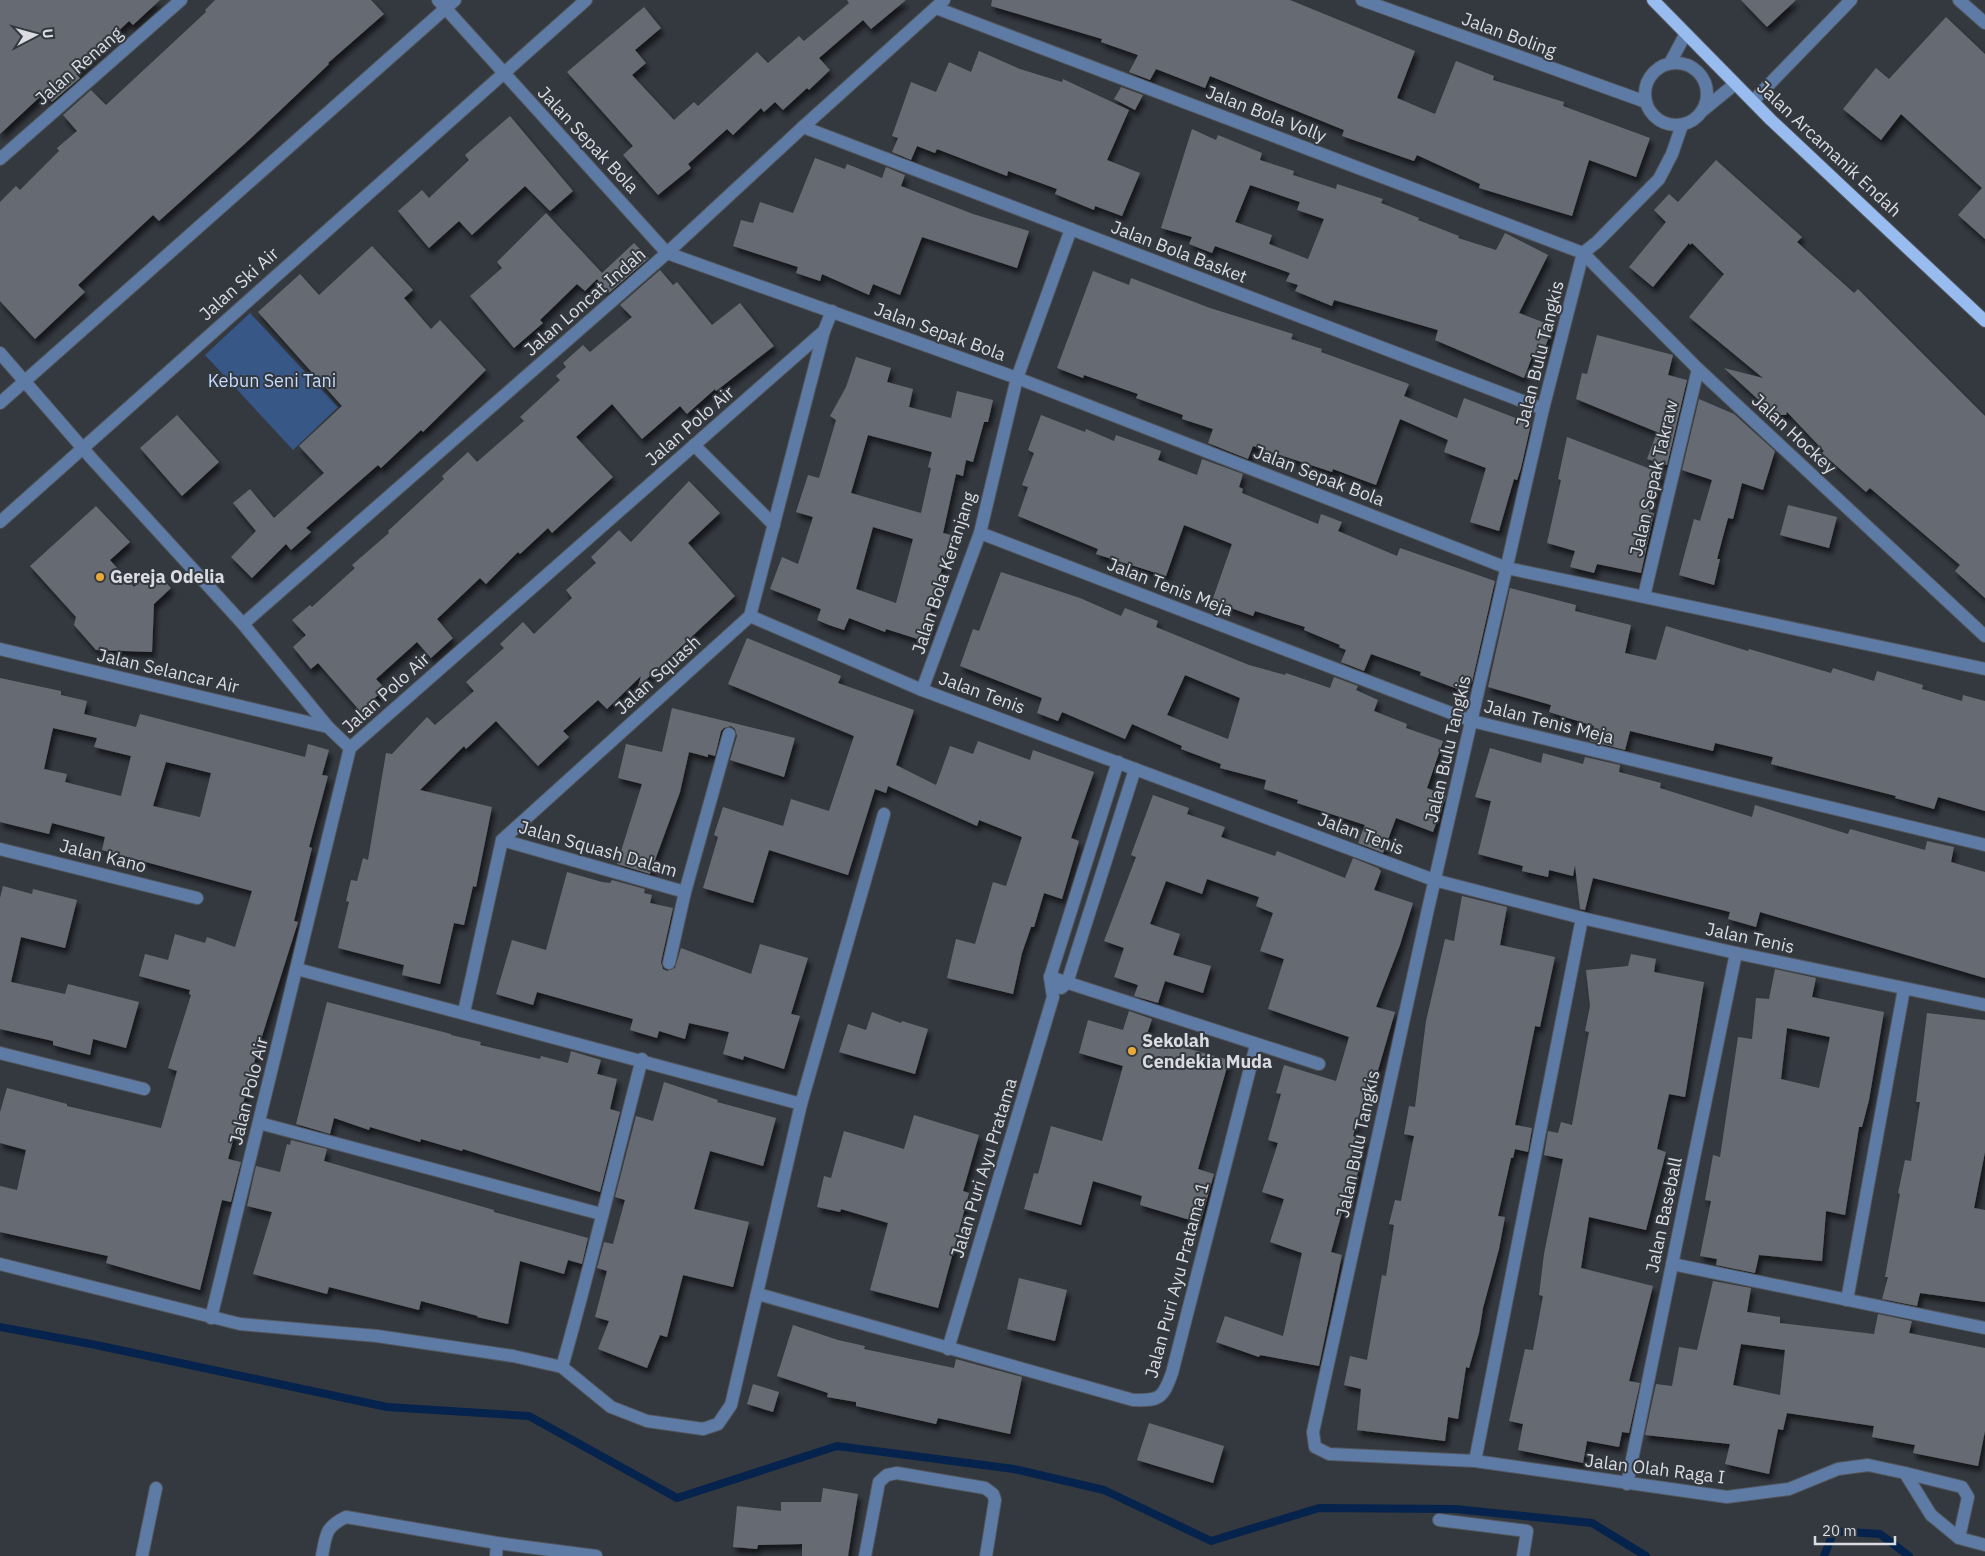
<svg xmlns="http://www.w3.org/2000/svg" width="1985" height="1556" viewBox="0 0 1985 1556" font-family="'IBM Plex Sans',sans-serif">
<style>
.green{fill:#375787}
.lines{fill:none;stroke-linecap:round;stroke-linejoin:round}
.stream{stroke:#05234c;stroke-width:8}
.building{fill:#666b72;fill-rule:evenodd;filter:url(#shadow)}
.minor-casing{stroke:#52565c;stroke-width:14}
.major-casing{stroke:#52565c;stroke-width:14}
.minor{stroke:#5e7ba5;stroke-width:12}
.major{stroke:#98bcf0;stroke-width:12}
.poi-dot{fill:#e9aa38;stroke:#34383f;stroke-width:2}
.labels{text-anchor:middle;stroke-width:4;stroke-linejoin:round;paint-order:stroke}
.street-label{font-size:18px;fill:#dadce1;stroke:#34383f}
.park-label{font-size:18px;fill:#c5dcff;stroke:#34383f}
.poi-label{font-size:18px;font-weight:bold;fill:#dadce1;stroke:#34383f;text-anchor:start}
</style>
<defs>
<filter id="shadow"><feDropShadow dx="3" dy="5.5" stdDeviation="2.5" flood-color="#0009"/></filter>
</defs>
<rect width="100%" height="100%" fill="#34383f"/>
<polygon class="green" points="250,313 338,407 293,450 205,355"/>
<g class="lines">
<g class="stream">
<polyline points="0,1327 96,1345 387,1407 529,1416 677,1498 837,1446 1014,1469 1104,1490 1211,1541 1319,1508 1455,1509 1592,1523 1646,1556"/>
<polyline points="1824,1556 1834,1531 1880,1534 1909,1556"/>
</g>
</g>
<g class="building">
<polygon points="0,0 160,0 133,25 129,21 112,37 76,74 80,78 52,102 44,93 0,134"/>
<polygon points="215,0 371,0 384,14 328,63 329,64 249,140 159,221 153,215 78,285 85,292 35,339 0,301 0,202 16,186 20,190 59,151 57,148 77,131 63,115 91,90 106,105 206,12 205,10"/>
<polygon points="847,0 906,0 871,29 863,20 819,58 830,70 809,90 807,88 783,110 775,102 764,112 761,108 733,135 727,129 688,164 691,168 658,195 623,155 633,146 567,72 644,7 661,28 635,50 646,63 632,75 674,120 694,102 698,106 757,52 768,63 799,36 804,41 849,3"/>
<polygon points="992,0 1290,0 1415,51 1397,98 1435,114 1456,61 1494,76 1493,80 1564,102 1563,106 1650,138 1636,177 1589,160 1572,216 1479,188 1480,184 1417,155 1414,161 1342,136 1344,130 1210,76 1205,88 1156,69 1150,80 1129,72 1138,55 1101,42 1102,39 991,6"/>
<polygon points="1741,0 1796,0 1767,27"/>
<polygon points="1946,17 1985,54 1985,239 1958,215 1982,188 1901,114 1881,140 1843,109 1876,68 1889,79"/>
<polygon points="979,51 1020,69 1062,82 1063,79 1129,110 1107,160 1140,173 1122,216 1095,206 1094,210 1055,194 1057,189 1008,171 1007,176 937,149 935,153 917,146 911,160 892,152 898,138 892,136 911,82 936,92 949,62 971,72"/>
<polygon points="1121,87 1143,95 1135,110 1114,99"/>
<polygon points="510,116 573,191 550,211 525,186 472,235 459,221 429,248 398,211 422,190 429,198 469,160 465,155"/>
<path d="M1192,129L1216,140L1218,135L1262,153L1260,160L1294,171L1293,175L1336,189L1337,184L1383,199L1381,203L1419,218L1418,220L1459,236L1458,238L1496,250L1505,233L1548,255L1519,313L1553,326L1541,358L1533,354L1524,378L1435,340L1438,330L1334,300L1332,306L1295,291L1298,285L1286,281L1290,273L1215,246L1212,253L1189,244L1192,237L1161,228ZM1250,185L1300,202L1297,210L1324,219L1308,259L1269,244L1272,235L1235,222Z"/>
<polygon points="815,158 845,169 847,164 882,178 886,167 905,175 901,186 973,214 1029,231 1017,268 922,237 900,295 873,284 869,295 822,274 820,281 796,273 798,267 733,246 741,220 753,223 760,202 793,213"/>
<polygon points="1716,160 1802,237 1797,242 1854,293 1858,289 1985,416 1985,598 1955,571 1960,565 1870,488 1866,492 1822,453 1824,451 1787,412 1786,415 1775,415 1724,368 1763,378 1689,317 1724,274 1692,243 1690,245 1689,243 1653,287 1629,267 1666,222 1654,210 1669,194 1678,202"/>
<polygon points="546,213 602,273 634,243 649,258 609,293 597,279 585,291 577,284 540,320 543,323 514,348 470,296 502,268 497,262"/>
<polygon points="372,246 413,290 404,298 431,329 440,320 486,370 423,432 421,430 381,468 378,465 306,528 311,532 291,550 286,544 252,578 231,557 256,531 233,503 250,489 274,518 324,473 299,446 342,406 258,312 300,274 319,295"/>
<polygon points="660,270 673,285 677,282 712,325 740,303 774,346 716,391 715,389 687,414 680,406 642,439 612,404 576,437 613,477 552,533 548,528 520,554 518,552 486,584 480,578 437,619 453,638 431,658 417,642 376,679 385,689 360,711 318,663 311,669 293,647 306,635 292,620 310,605 312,607 355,568 352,565 389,533 388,531 444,479 442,476 468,452 477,462 524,421 520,417 560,380 556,376 566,367 563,363 583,345 590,352 632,317 620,305"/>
<polygon points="1093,271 1129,285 1131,278 1210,308 1293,334 1291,339 1322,349 1321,352 1409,384 1404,396 1457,418 1464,398 1531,424 1521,468 1517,480 1514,479 1499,531 1470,522 1486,468 1444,452 1448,440 1400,419 1376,485 1333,469 1332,472 1253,446 1248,459 1208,443 1213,429 1182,419 1183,415 1136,398 1138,394 1084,375 1083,378 1057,368"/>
<polygon points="1597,335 1673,355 1668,375 1687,380 1667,465 1647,459 1657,432 1576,399 1582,373 1587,374"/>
<path d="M856,357L891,368L887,382L913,389L909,407L951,418L957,391L993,400L988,422H984L973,462L966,460L963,476L956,474L943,533L951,535L928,619L932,621L924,641L886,629L885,632L849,618L844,630L829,625L817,620L821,609L770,589L782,557L798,564L813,517L796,512L808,475L819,478L836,420L830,416L846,387ZM868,435L932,452L928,467L931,468L921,513L851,493ZM873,527L913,539L896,603L856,589Z"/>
<polygon points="1699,399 1734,414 1775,451 1763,490 1742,483 1733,519 1728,518 1717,559 1720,559 1714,585 1679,575 1694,519 1700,521 1712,480 1682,470"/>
<polygon points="177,415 219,462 182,496 140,448"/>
<polygon points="1041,415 1085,432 1086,429 1114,441 1116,435 1161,451 1158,460 1197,475 1202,459 1243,474 1239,487 1243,489 1242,493 1318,524 1321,514 1342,522 1338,531 1397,556 1400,548 1495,581 1472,682 1466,680 1463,691 1420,675 1421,672 1371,654 1364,671 1341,662 1346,650 1339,647 1340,645 1304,630 1305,627 1255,611 1253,616 1212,601 1232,544 1184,525 1166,576 1096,554 1098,549 1018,516 1028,487 1022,485 1034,453 1028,450"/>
<polygon points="1567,437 1661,473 1649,512 1654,513 1641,573 1597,564 1594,573 1570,567 1575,551 1547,543 1561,480 1558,479"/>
<polygon points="689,481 720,513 688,543 735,596 638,687 641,676 607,709 598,700 563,731 569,737 538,766 496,721 466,749 464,746 420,790 492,807 476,887 473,886 464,925 454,923 440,984 402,975 404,965 338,948 349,902 346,901 351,880 357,881 363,858 368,860 386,753 392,754 427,717 435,725 474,691 466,682 504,648 500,644 523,622 534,634 572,598 566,590 596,563 591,557 619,530 631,542"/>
<polygon points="1788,505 1837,517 1829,548 1780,535"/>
<polygon points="96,506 130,542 110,560 134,587 154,570 171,588 154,604 152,652 96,650 74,625 76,617 30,566"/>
<path d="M1001,572L1080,598L1121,616L1125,608L1158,621L1156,627L1249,665L1285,675L1286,673L1330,688L1334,677L1358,686L1356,690L1378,700L1374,711L1407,724L1406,728L1443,741L1427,788L1446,796L1433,832L1396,818L1383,853L1358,843L1365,825L1297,803L1298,800L1264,789L1266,780L1220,768L1221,764L1181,749L1182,746L1132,724L1125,739L1062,712L1058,721L1037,713L1042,698L960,666L973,629L979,631ZM1185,675L1240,698L1228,739L1167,715Z"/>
<polygon points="1510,588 1576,605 1575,611 1631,625 1625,653 1656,660 1666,626 1748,651 1749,649 1831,673 1833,668 1874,681 1877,671 1923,685 1922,689 1962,701 1963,695 1985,701 1985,811 1938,797 1934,809 1895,798 1896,796 1771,764 1773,757 1715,743 1713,751 1630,731 1625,750 1590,741 1594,726 1549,712 1551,705 1488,687"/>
<polygon points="747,638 841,676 838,683 914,710 896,765 936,785 950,746 973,754 978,741 1030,760 1033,750 1094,772 1071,838 1079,841 1062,899 1044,893 1034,927 1031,927 1022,953 1013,994 947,978 956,939 975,944 993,882 1006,886 1022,837 979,820 977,826 888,786 886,793 875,789 848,875 769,850 753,903 703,888 718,837 714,835 723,807 783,826 791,799 829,811 854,736 728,684"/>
<path d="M0,678L61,691V695L87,701L84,714L136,727L140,714L305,757L308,744L329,750L322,775L328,776L309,847L312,848L294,921L298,922L257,1052L228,1159L241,1162L231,1202L222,1200L200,1290L106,1263L108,1256L0,1232V1186L17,1190L26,1150L0,1143V1112L7,1088L67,1104V1106L161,1128L177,1071L168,1068L191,995L189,994L190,990L139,976L145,954L168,960L175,934L205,943L207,937L235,947L252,891L102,850L105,837L52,823L49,834L0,822ZM53,728L97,738L94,747L131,756L121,796L65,782L67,774L44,769ZM166,762L211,773L200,817L153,806Z"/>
<polygon points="672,708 795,738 784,777 730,760 737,736 735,729 731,726 724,728 721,731 715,756 708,754 708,757 689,752 680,792 650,874 617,864 642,784 618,778 626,744 662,752"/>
<polygon points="1490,748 1541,763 1543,753 1583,764 1585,757 1620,765 1619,772 1661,783 1660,788 1752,817 1755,805 1848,834 1850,829 1925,850 1927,841 1954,847 1951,862 1985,872 1985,978 1760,912 1756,927 1728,919 1730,912 1593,878 1585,910 1580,909 1575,865 1573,876 1549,870 1548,877 1522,871 1523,866 1478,854 1491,801 1475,797"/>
<polygon points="1153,795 1189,808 1187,814 1225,827 1221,837 1275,856 1277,851 1345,878 1353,858 1378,868 1381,871 1374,890 1413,903 1400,945 1376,1007 1395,1012 1374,1084 1368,1084 1353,1136 1364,1140 1356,1167 1359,1169 1348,1206 1344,1205 1331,1252 1342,1255 1319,1366 1260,1355 1259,1357 1216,1342 1225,1316 1283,1336 1302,1253 1270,1242 1284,1199 1262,1192 1278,1143 1268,1140 1281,1094 1276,1093 1284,1065 1336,1081 1349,1037 1268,1009 1284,959 1260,951 1273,913 1256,906 1259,897 1207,879 1202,894 1166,881 1150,924 1180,934 1173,955 1211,966 1203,993 1165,981 1158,1003 1134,996 1138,985 1114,977 1124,948 1104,941 1136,857 1131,855"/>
<polygon points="567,872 602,882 610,883 612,880 645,889 644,893 652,895 650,903 673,908 661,962 663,969 667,971 675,968 681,948 751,974 760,944 808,958 791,1014 800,1016 784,1069 744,1056 743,1060 723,1054 729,1032 689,1023 685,1039 659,1031 657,1038 630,1030 633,1019 537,992 533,1005 496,994 512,940 546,950"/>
<polygon points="3,886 32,894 33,889 77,900 65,948 21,937 11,982 65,994 68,984 139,1002 126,1048 93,1039 90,1055 53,1045 53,1041 0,1029 0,898"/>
<polygon points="1462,896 1507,907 1500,945 1555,957 1540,1027 1535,1026 1515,1125 1532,1128 1528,1152 1515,1149 1513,1158 1511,1158 1498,1216 1505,1217 1499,1249 1483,1308 1479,1333 1469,1368 1466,1367 1458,1419 1448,1417 1445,1441 1357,1430 1361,1389 1344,1385 1350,1356 1367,1360 1382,1275 1386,1276 1394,1225 1389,1224 1395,1200 1401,1201 1414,1136 1404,1134 1409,1106 1415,1107 1426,1021 1445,939 1454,941"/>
<polygon points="1631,954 1656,959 1654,972 1704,982 1685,1097 1669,1094 1657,1149 1666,1152 1646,1230 1589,1217 1581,1268 1653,1286 1629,1381 1640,1383 1629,1433 1622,1432 1619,1447 1587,1441 1583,1463 1518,1450 1523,1424 1509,1421 1525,1349 1533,1350 1543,1296 1539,1295 1544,1254 1563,1159 1544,1155 1548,1131 1558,1133 1561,1122 1572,1125 1589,1032 1585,1031 1590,1006 1586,970 1628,966"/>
<path d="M1775,969L1816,978L1812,997L1884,1012L1869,1100L1862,1127H1859L1845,1215L1826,1211L1822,1261L1759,1255L1755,1273L1716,1265L1717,1259L1700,1256L1711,1201L1705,1200L1713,1155L1720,1157L1738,1037L1752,1039L1756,998L1769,999ZM1787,1028L1830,1037L1819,1088L1781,1079Z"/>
<polygon points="327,1002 451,1034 451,1035 481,1042 480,1045 540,1059 541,1056 568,1063 571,1051 601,1060 597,1074 617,1079 610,1109 620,1112 600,1192 463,1149 462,1151 421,1139 420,1142 370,1127 369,1130 334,1118 330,1134 296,1124"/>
<polygon points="1129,1011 1152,1019 1146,1037 1229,1060 1198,1169 1214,1174 1200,1223 1140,1205 1142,1196 1093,1181 1081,1225 1024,1209 1034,1173 1038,1174 1051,1126 1102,1141 1123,1066 1079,1053 1088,1020 1123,1030"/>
<polygon points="872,1012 901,1023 902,1021 928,1029 915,1074 839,1052 848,1024 866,1030"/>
<polygon points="1927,1013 1985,1020 1985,1152 1974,1208 1985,1210 1985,1302 1920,1293 1917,1306 1882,1299 1888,1277 1885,1277 1900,1194 1898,1193 1905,1160 1911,1161 1920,1102 1916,1102"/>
<polygon points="664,1082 718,1100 717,1102 776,1118 763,1166 710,1151 694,1209 749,1222 733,1287 683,1275 667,1337 660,1335 647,1368 598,1349 609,1321 595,1317 607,1271 597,1268 604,1242 613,1244 625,1200 615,1197 636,1116 653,1121"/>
<polygon points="914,1115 979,1135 963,1191 969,1193 938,1308 870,1290 888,1223 841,1209 840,1212 817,1207 824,1176 831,1178 844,1131 904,1149"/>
<polygon points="291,1140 327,1149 324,1161 494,1210 494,1212 588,1238 582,1264 568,1260 564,1274 520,1261 508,1324 477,1317 478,1316 421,1301 419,1310 329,1287 327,1294 253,1274 272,1212 247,1206 256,1166 280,1172 287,1144 290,1145"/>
<polygon points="1019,1278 1067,1290 1055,1341 1007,1329"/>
<path d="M1713,1281L1751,1288L1747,1312L1780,1317V1323L1874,1334L1878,1314L1912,1321L1909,1333L1985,1348V1431L1978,1466L1913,1453L1915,1445L1872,1437L1874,1426L1787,1413L1783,1430L1778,1429L1769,1474L1725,1464L1730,1444L1645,1435L1656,1384L1672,1386L1679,1347L1697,1350ZM1741,1344L1785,1350L1780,1395L1733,1385Z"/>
<polygon points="793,1325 838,1340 865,1346 864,1349 954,1368 956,1359 1022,1377 1010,1434 938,1418 936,1424 856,1406 856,1402 827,1397 828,1393 777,1376"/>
<polygon points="753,1384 779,1392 773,1412 747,1404"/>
<polygon points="1149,1423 1224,1446 1213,1483 1137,1460"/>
<polygon points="823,1488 858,1494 848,1556 802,1556 802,1544 758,1545 757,1549 733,1547 737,1506 781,1511 781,1502 821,1502"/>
</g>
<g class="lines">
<defs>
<g id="minor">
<polyline points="438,0 667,253 1017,378 1507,568 1985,669"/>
<polyline points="1362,0 1646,102"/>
<polyline points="1959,0 1985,23"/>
<polyline points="936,8 1583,253 1698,369 1985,636"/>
<polyline points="1670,63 1685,35"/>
<circle cx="1676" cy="94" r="31"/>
<polyline points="1753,101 1851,0"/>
<polyline points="1702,111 1735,84"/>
<polyline points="1682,125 1672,154 1659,179 1597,242 1583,253 1543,409 1428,909 1313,1432 1315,1447 1329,1454 1475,1461 1727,1497 1789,1489 1838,1469 1868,1465 1905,1473 1931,1515 1959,1538 1985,1545"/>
<polyline points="803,127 1543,409"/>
<polyline points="0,159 181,0"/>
<polyline points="0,353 93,460 243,624 328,727 350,748"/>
<polyline points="0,403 455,0"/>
<polyline points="694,445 774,525"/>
<polyline points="0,522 586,0"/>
<polyline points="980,533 1472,721 1985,845"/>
<polyline points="1644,596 1698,369"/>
<polyline points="750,616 922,690 1434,880 1582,918 1736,953 1985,1005"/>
<polyline points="243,624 667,253 803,127 944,0"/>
<polyline points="0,649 328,727"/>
<polyline points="922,690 980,533 1017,378 1071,229"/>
<polyline points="502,840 685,892 729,734"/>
<polyline points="0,849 197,898"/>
<polyline points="669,963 685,892"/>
<polyline points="297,969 801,1104"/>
<polyline points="1050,977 1319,1064"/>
<polyline points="1061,988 1067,983 1135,769"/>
<polyline points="464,1012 502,840 750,616 824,331"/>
<polyline points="0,1053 144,1089"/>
<polyline points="259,1123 601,1214"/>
<polyline points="0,1264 240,1324 377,1336 513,1356 562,1367 611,1407 647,1421 703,1429 718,1424 731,1405 801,1104 884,814"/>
<polyline points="1672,1264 1985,1328"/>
<path d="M758,1294L1133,1400C1160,1401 1163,1398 1172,1373L1256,1045"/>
<polyline points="1847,1300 1904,989"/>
<polyline points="211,1318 350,748 824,331 832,311"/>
<polyline points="948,1349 1053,997 1050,977 1118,762"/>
<path d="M562,1367C591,1266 615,1162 642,1059"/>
<polyline points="1475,1461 1582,918"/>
<polyline points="1905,1473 1962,1487 1968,1497 1959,1538"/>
<polyline points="1627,1484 1736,953"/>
<polyline points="1439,1520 1527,1531 1523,1556"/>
<polyline points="142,1556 156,1488"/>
<path d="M322,1556C326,1535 325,1527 346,1517L497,1543L596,1556"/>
<polyline points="496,1556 497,1543"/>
<polyline points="865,1556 879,1482 887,1475 897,1473 985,1488 993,1494 995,1500 986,1556"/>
</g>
<polyline id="major" points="1653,0 1771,120 1985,321"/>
</defs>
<use href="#minor" class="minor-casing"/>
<use href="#major" class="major-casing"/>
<use href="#minor" class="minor"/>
<use href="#major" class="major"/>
</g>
<g class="poi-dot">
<circle cx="100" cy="577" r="5"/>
<circle cx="1132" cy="1051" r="5"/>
</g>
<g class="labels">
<g class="street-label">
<text transform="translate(1509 35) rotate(20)" y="6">Jalan Boling</text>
<text transform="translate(79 66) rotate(-41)" y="6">Jalan Renang</text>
<text transform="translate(1266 114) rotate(21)" y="6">Jalan Bola Volly</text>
<text transform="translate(588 140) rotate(47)" y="6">Jalan Sepak Bola</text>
<text transform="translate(1829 149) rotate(43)" y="6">Jalan Arcamanik Endah</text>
<text transform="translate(1179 252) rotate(21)" y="6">Jalan Bola Basket</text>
<text transform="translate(239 284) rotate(-42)" y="6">Jalan Ski Air</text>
<text transform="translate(585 302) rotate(-41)" y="6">Jalan Loncat Indah</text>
<text transform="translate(940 332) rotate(20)" y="6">Jalan Sepak Bola</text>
<text transform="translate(1540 354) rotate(-76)" y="6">Jalan Bulu Tangkis</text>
<text transform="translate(690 426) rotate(-41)" y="6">Jalan Polo Air</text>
<text transform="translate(1794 434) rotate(43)" y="6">Jalan Hockey</text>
<text transform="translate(1319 476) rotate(21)" y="6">Jalan Sepak Bola</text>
<text transform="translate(1654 478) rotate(-77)" y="6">Jalan Sepak Takraw</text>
<text transform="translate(944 573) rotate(-72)" y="6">Jalan Bola Keranjang</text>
<text transform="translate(1170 587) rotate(21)" y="6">Jalan Tenis Meja</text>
<text transform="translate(168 671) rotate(13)" y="6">Jalan Selancar Air</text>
<text transform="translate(658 675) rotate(-42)" y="6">Jalan Squash</text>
<text transform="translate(386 693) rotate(-42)" y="6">Jalan Polo Air</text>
<text transform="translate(982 693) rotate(20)" y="6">Jalan Tenis</text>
<text transform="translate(1549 722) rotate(14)" y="6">Jalan Tenis Meja</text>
<text transform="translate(1448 749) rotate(-77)" y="6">Jalan Bulu Tangkis</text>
<text transform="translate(1361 834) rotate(20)" y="6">Jalan Tenis</text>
<text transform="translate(598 849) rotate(16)" y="6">Jalan Squash Dalam</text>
<text transform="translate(103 856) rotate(14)" y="6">Jalan Kano</text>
<text transform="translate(1750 938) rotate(12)" y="6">Jalan Tenis</text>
<text transform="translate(249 1091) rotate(-76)" y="6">Jalan Polo Air</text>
<text transform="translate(1358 1144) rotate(-78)" y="6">Jalan Bulu Tangkis</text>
<text transform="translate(984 1168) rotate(-73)" y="6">Jalan Puri Ayu Pratama</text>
<text transform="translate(1664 1215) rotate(-78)" y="6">Jalan Baseball</text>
<text transform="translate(1177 1280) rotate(-75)" y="6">Jalan Puri Ayu Pratama 1</text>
<text transform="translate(1655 1469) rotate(7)" y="6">Jalan Olah Raga I</text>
</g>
<g class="park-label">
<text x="272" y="387">Kebun Seni Tani</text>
</g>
<g class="poi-label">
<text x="110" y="583">Gereja Odelia</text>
<text x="1142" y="1047">Sekolah<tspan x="1142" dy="21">Cendekia Muda</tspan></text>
</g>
</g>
<g transform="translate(35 35) rotate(84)" stroke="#34383f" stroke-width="4" paint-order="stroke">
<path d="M0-4L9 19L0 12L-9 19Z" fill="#dadce1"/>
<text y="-8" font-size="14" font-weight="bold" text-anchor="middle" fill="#dadce1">U</text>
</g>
<path d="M1815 1536v8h80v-8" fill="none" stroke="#dadce1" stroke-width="2.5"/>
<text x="1822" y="1536" font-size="15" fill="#dadce1" stroke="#34383f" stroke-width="4" paint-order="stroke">20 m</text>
</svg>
